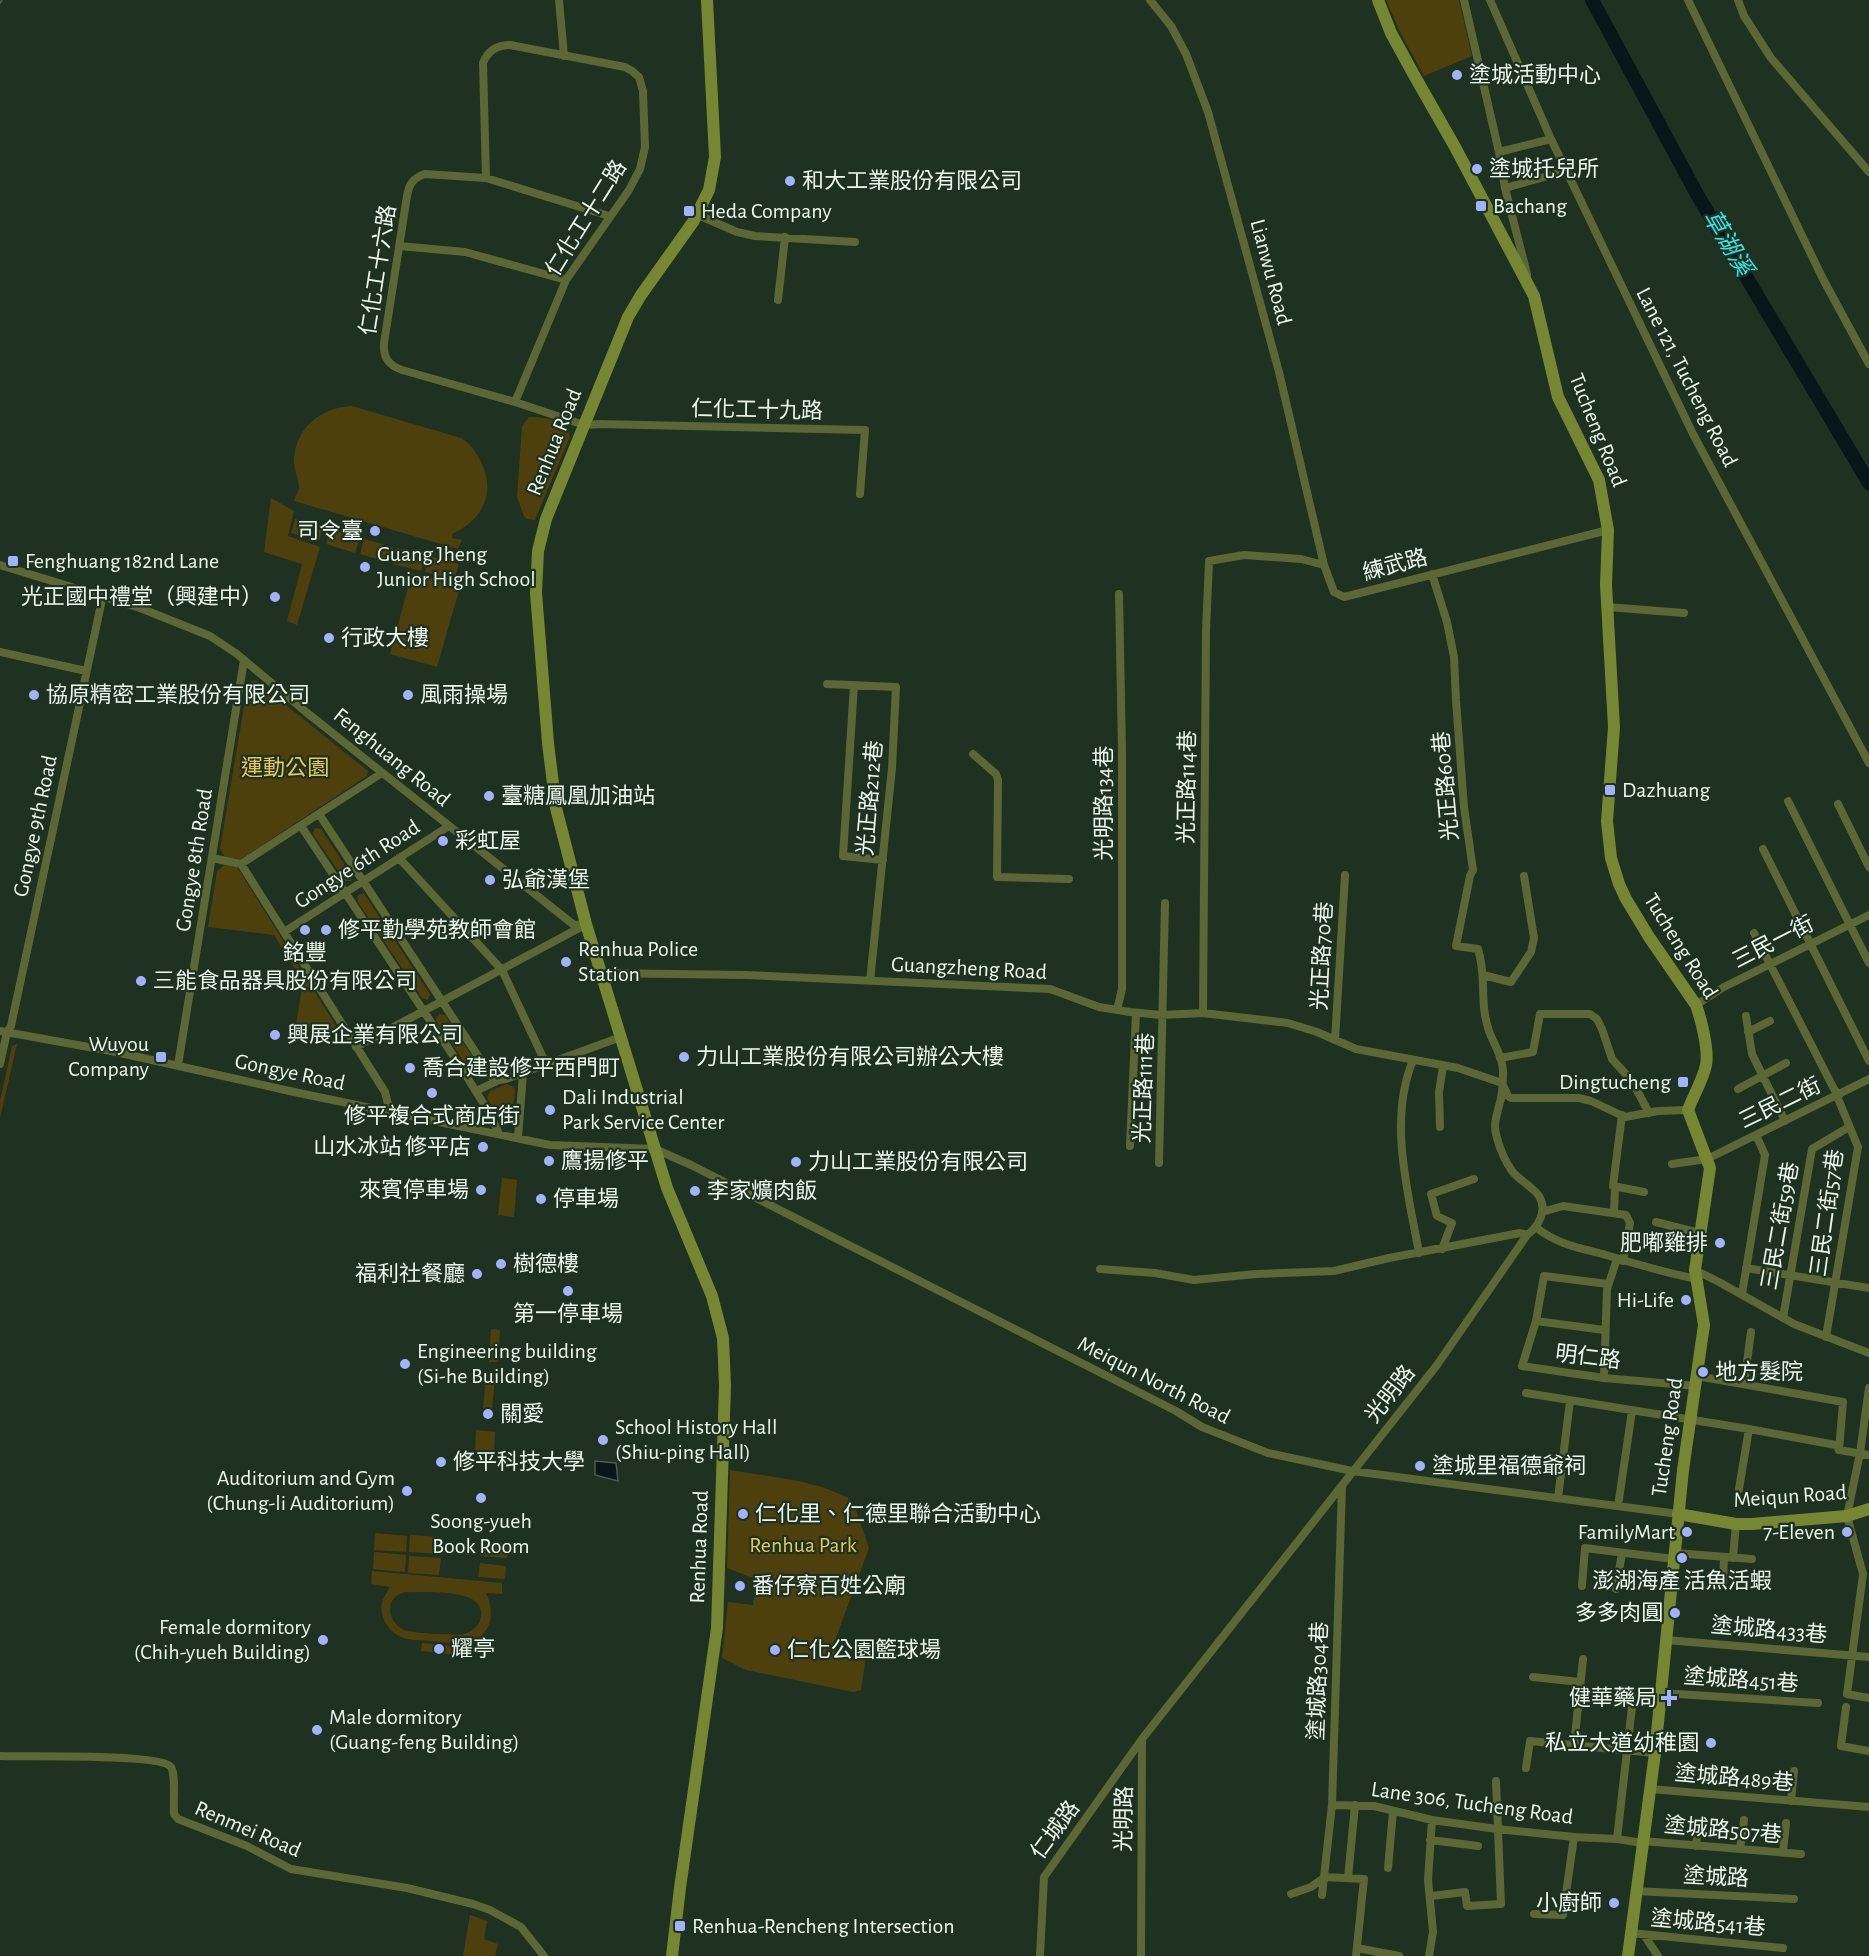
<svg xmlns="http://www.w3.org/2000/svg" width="1869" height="1956" viewBox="0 0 1869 1956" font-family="'Alegreya Sans','Noto Sans TC',sans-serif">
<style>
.green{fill:#4e400d;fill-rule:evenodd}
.water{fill:#071616;stroke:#4c5a56;stroke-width:1.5}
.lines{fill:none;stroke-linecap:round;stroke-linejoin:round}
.stream{stroke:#4c5a56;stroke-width:2}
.river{stroke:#071616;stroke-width:14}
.street{stroke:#5b6735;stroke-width:8}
.secondary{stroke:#768733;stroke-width:12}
.poi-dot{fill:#a2b2fd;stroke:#1f3120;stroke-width:2}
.labels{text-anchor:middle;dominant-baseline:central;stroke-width:4.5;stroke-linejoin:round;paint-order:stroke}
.poi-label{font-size:22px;fill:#ecf7ec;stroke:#1f3120;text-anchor:start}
.street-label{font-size:22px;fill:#ecf7ec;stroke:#1f3120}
.park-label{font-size:22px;fill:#e6c85a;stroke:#1f3120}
.water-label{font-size:24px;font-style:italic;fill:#37e5e9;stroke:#1f3120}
</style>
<rect width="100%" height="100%" fill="#1f3120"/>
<path class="green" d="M1386,0h73l13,56 -48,20 -23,-42z
M352,406l109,32c9,6 14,12 19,22 17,32 3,60 -28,74v4l10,2 -4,9 -164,-48c1,-3 4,-10 5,-12 1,-7 -5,-19 -5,-27 0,-33 27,-55 58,-56z
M529,417c15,0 38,3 41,20l-35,83 -8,-1 -3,-3 -7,-19 5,-71z
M271,498l23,13 -6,25 32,11 -23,78 -10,-4 15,-57 -38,-12z
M295,519l28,8 -4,14 -28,-8z
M330,529l30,9 -5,15 -29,-9z
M364,539l29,8 -5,15 -28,-8z
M397,548l29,8 -5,15 -28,-7z
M429,556l30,8 -5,16 -29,-8z
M412,573l48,14 -23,80 -47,-13z
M255,680l113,91 -1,5 -126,83 -16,-2 -5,-8 28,-166z
M315,828l6,1 30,46v6h-6l-32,-47z
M224,865l13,2 104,167 -45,-10 7,-42 -29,-47 -66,-8 9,-56z
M363,893l2,2 65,99 -2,6 -6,-2 -64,-96 -1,-6z
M439,1014l6,1 29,44 -8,6 -30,-45z
M17,1044l-17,74v-17l12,-55z
M507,1084l7,3 1,3 -3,28 -2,4 -12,-3 -11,-22 3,-6z
M502,1178l15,2 -3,37 -16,-2z
M491,1329l9,1 -2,32h-9z
M486,1376l9,1 -3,33 -9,-1z
M476,1430l19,2 -1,20 -19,-1z
M730,1470l69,11 26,7 22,9 8,10 14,41 -35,95 15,13h17l-5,34 -8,2 -107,-22 -24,-12 6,-56 25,3 2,-18 -2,-9 -26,-10z
M375,1533l32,3 -1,16 -32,-2z
M410,1535l32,2 -2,17 -31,-2z
M481,1544l27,2 -1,12 -27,-2z
M374,1552l32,3 -1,17 -32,-3z
M409,1556l32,2 -2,17 -31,-2z
M480,1563l26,3 -1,13 -27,-2z
M372,1571l130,12v11l-16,-1c10,20 5,46 -21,50 -10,2 -22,-1 -32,-2 -10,-1 -23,0 -32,-4 -12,-5 -22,-20 -19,-33 1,-6 5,-12 8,-17l-19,-3zM405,1592c19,1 81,-5 76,25 -2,11 -11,15 -20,18 -13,-1 -47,-1 -57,-5 -8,-3 -15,-14 -14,-22 1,-10 7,-13 15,-16z
M422,1643l34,3 -1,9 -34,-4z
M470,1915l17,6 -3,18 14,5 -3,12h-32z"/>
<path class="water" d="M595,1461l21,2 2,18 -23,-6z"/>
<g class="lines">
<path class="stream" d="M0,3l2,-3"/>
<path class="river" d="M1592,0l106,196 171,287"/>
<path class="street" d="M559,0l5,56
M1150,0l21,26 15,28 22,58 71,260 45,193
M1464,0l35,152 6,36 22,86
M1490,0l61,139 142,295 176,329
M1688,0l135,279 46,85
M1738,0l6,16 27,42 98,114
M1499,152l52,-13
M486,178l-3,-115c5,-13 14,-18 27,-18l115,22 7,4 7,6 4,14 2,56 -5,22 -11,21 -63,90 -51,122
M1505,188l61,-17
M698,215l39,17 18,4 100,6
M609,216l-123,-38 -61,-4c-12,4 -16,10 -18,22l-23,147c-1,14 4,22 18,27l113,32 69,23 16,-1 265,6 -5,64
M399,246l66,6 101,28
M778,300l7,-63
M0,565l140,43 70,28 27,18 69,58 268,213 12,-1
M1607,607l77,6
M0,652l86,19
M827,684l69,3 -4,81 -22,213
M854,685l-11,171 40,4
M973,754l23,20 2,6 -1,97 72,2
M1788,801l81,162
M1838,804l31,63
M319,814l176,268
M301,826l161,243 28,45 9,20
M1763,849l106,212
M212,858l29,6 141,-91
M399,858l103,112 44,94
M241,864l144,228 5,20
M284,932l165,-106
M1754,933l80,156 5,6
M601,973l145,2 304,14 49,18 31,5 31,3 42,-2 85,10 29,9 39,17 102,19 44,15 6,13 3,2h68l12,3 34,16 33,-6 30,-1
M1483,975l28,7 20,-30 3,-14 -10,-62
M1696,1005l28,-18 145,-72
M1117,1010l5,-21v-237l-3,-158
M1203,1013l3,-382 3,-70 35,-6 57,4 23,6 10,27 10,5 264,-67
M1746,1016l6,38 33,67
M0,1031l116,21 178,40 256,53 105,4 36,16 485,246 26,16 66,26 84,18 326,43
M1748,1032l22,-11
M1335,1040l10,-165
M356,1047l227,-121
M1500,1058l33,-6 7,-38h50l7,5 5,10 10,30 20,22 17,32
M1413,1060c-25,61 -5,131 6,193
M0,1064l7,-32 4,-6 92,-431
M178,1065l66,-405
M1738,1089l48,-26
M476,1091l23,-11 7,-1 115,-42
M1622,1115l-9,71 31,6
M1440,1127l-1,-35 4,-26
M518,1138l5,-65
M1130,1146l6,-133
M1159,1163l6,-260
M1672,1164l35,-5 162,-80
M1542,1212l21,-6 63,9 4,8 -7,38
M1614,1213l1,-27
M1656,1222l43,11
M1537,1228c21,17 44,20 69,27 30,9 60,18 91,24
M1442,1249l10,-26 -15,-7 -6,-22 43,-15
M1746,1268l123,20
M1100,1269l55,4 39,7 62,-6 78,-3 55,-13 131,-25 7,2
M1695,1270l24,12 75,42 75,29
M1608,1284l-64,-8 -8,45 -14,45 82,12 92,8
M1742,1294l23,-139 -9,-20
M1783,1318l29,-169 37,-22
M1536,1321l68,9
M1826,1337l32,-190 -21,-51
M1697,1376l146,26 -4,48
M1604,1378l3,-89 10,-30
M1744,1384l7,-52
M1869,1388l-9,65 -13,63 16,58 -16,120 22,4
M1526,1393l223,36 87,16 3,5 30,5
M1739,1489l10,-60
M1558,1498l12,-97
M1618,1506l14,-95
M1675,1553l77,6
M1733,1558l3,-34
M1723,1585l1,-28
M1582,1586l3,-38 89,11
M1616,1589l6,-36
M1666,1640l203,17
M1533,1677l47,5
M1661,1693l157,10
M1846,1707l-5,39 28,5
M1574,1745l9,-86
M0,1756c24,1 162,-3 171,11 5,8 2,36 3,47l4,5 69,27 44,23 116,19 66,16 17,6 31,17 23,29
M1526,1768l4,-27 125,12
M1650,1789l219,18
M1791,1801l3,-30
M1332,1805l42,1 58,14 65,9 77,8 43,2 25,4
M1617,1839l16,-141
M1430,1840l48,6
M1642,1841l159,13
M1696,1846l2,-22
M1740,1849l4,-29
M1783,1852l3,-29
M1388,1868l5,-57
M1325,1877l39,2 -8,77
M1348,1878l7,-73
M1635,1891l159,8
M1291,1894l20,-7 14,-10
M1322,1895l10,-90 10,-319
M1431,1896l34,-4 2,14 34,-2 -5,-123
M1534,1914l29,1 11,-78
M1631,1933l152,15
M1644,1935l14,21
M1357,1948l42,8
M1040,1956l4,-79 98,-138
M1141,1956l1,-217 295,-374 90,-130c11,-8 21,-24 12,-39 -5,-8 -20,-16 -27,-25 -7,-10 -12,-22 -15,-33 -4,-13 -1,-20 2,-32 3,-9 4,-22 4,-32 1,-15 -9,-29 -14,-43 -10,-28 -2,-55 -11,-82l-22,-3 14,-70 3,-6 -9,-63 -8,-107 -2,-43 -7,-35 -15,-48
M1429,1956l4,-24 -5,-52 4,-60"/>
<path class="secondary" d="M1378,0l13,33 23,42 41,72 79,149 24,101 41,83 9,50 -2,55 8,142 -7,94 4,37 8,26 7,15 23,38 47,68c5,14 13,45 10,60 -3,15 -13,31 -18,45l22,58 -15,102 9,55 -21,145 -28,283 -27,203
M1678,1514l58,10h16l95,-8 22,-7
M672,1956l8,-68 37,-260 8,-242 -2,-48 -11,-42 -45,-108 -12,-39 -69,-225 -30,-116 -8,-65 -12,-150 2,-42 8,-32 82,-202 13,-22 52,-73 16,-32 6,-33 -8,-157"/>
</g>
<g class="poi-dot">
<circle cx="1457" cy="75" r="6"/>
<circle cx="1477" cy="169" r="6"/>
<circle cx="790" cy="181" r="6"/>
<rect x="1475" y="200" width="12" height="12" rx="3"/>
<rect x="683" y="205" width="12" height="12" rx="3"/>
<circle cx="375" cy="531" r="6"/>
<rect x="7" y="555" width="12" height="12" rx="3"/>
<circle cx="365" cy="567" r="6"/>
<circle cx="275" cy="597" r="6"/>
<circle cx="329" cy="638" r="6"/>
<circle cx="34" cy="695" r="6"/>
<circle cx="408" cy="695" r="6"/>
<rect x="1604" y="784" width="12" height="12" rx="3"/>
<circle cx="489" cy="796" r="6"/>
<circle cx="443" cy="841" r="6"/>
<circle cx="490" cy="880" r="6"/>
<circle cx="305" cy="930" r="6"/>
<circle cx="326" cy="930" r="6"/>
<circle cx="566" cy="962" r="6"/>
<circle cx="141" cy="981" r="6"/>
<circle cx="275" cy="1035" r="6"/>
<rect x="155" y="1051" width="12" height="12" rx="3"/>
<circle cx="684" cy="1057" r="6"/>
<circle cx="410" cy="1068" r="6"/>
<rect x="1677" y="1076" width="12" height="12" rx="3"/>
<circle cx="432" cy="1093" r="6"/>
<circle cx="550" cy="1110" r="6"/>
<circle cx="483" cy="1147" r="6"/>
<circle cx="549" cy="1161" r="6"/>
<circle cx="796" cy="1162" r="6"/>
<circle cx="481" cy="1190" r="6"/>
<circle cx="695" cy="1191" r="6"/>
<circle cx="541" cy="1199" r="6"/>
<circle cx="1720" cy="1243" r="6"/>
<circle cx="501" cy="1264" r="6"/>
<circle cx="477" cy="1274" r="6"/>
<circle cx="568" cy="1291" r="6"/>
<circle cx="1686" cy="1300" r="6"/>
<circle cx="405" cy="1364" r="6"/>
<circle cx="1703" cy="1372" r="6"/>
<circle cx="488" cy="1414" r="6"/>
<circle cx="603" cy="1440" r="6"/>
<circle cx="441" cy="1462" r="6"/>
<circle cx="1420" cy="1466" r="6"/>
<circle cx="407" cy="1491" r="6"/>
<circle cx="481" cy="1498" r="6"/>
<circle cx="743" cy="1514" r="6"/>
<circle cx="1687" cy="1532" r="6"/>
<circle cx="1847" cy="1532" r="6"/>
<circle cx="1682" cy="1558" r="6"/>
<circle cx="740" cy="1586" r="6"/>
<circle cx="1675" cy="1613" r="6"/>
<circle cx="323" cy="1640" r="6"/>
<circle cx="439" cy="1649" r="6"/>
<circle cx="775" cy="1650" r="6"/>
<path d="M1666 1689h6v6h6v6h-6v6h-6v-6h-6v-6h6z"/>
<circle cx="317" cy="1730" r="6"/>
<circle cx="1711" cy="1743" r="6"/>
<circle cx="1614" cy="1903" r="6"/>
<rect x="674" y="1920" width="12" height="12" rx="3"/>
</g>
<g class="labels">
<g class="poi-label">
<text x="1469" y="75">塗城活動中心</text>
<text x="1489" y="169">塗城托兒所</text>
<text x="802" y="181">和大工業股份有限公司</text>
<text x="1493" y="206">Bachang</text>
<text x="701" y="211">Heda Company</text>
<text x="363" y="531" text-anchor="end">司令臺</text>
<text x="377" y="554">Guang Jheng<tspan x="377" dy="25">Junior High School</tspan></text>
<text x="25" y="561">Fenghuang 182nd Lane</text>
<text x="263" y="597" text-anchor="end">光正國中禮堂（興建中）</text>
<text x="341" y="638">行政大樓</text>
<text x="46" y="695">協原精密工業股份有限公司</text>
<text x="420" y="695">風雨操場</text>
<text x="1622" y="790">Dazhuang</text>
<text x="501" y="796">臺糖鳳凰加油站</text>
<text x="455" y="841">彩虹屋</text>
<text x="502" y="880">弘爺漢堡</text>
<text x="338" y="930">修平勤學苑教師會館</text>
<text x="578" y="949">Renhua Police<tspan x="578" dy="25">Station</tspan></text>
<text x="305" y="953" text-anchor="middle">銘豐</text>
<text x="153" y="981">三能食品器具股份有限公司</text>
<text x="287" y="1035">興展企業有限公司</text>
<text x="149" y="1044" text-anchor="end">Wuyou<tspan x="149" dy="25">Company</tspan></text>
<text x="696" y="1057">力山工業股份有限公司辦公大樓</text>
<text x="422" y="1068">喬合建設修平西門町</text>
<text x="1671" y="1082" text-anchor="end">Dingtucheng</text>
<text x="562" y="1097">Dali Industrial<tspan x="562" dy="25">Park Service Center</tspan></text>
<text x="432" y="1116" text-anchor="middle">修平複合式商店街</text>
<text x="471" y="1147" text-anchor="end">山水冰站 修平店</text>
<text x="561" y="1161">鷹揚修平</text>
<text x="808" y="1162">力山工業股份有限公司</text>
<text x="469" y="1190" text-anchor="end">來賓停車場</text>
<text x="707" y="1191">李家爌肉飯</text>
<text x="553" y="1199">停車場</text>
<text x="1708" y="1243" text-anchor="end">肥嘟雞排</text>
<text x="513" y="1264">樹德樓</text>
<text x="465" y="1274" text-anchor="end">福利社餐廳</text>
<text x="1674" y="1300" text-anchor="end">Hi-Life</text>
<text x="568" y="1314" text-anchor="middle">第一停車場</text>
<text x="417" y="1351">Engineering building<tspan x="417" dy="25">(Si-he Building)</tspan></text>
<text x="1715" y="1372">地方髮院</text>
<text x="500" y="1414">關愛</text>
<text x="615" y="1427">School History Hall<tspan x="615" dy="25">(Shiu-ping Hall)</tspan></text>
<text x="453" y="1462">修平科技大學</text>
<text x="1432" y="1466">塗城里福德爺祠</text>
<text x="395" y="1478" text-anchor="end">Auditorium and Gym<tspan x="395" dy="25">(Chung-li Auditorium)</tspan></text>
<text x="755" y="1514">仁化里、仁德里聯合活動中心</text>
<text x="481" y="1521" text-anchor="middle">Soong-yueh<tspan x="481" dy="25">Book Room</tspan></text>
<text x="1675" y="1532" text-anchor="end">FamilyMart</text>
<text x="1835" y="1532" text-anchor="end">7-Eleven</text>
<text x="1682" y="1581" text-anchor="middle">澎湖海產 活魚活蝦</text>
<text x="752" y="1586">番仔寮百姓公廟</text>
<text x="1663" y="1613" text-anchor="end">多多肉圓</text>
<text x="311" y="1627" text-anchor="end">Female dormitory<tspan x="311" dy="25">(Chih-yueh Building)</tspan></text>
<text x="451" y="1649">耀亭</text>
<text x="787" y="1650">仁化公園籃球場</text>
<text x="1657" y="1698" text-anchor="end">健華藥局</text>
<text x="329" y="1717">Male dormitory<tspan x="329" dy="25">(Guang-feng Building)</tspan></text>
<text x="1699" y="1743" text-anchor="end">私立大道幼稚園</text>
<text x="1602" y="1903" text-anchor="end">小廚師</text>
<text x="692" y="1926">Renhua-Rencheng Intersection</text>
</g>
<g class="street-label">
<text transform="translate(586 218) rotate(-58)">仁化工十二路</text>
<text transform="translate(378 270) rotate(-81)">仁化工十六路</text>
<text transform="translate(1271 272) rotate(75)">Lianwu Road</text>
<text transform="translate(1687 377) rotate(63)">Lane 121, Tucheng Road</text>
<text transform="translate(757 410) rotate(1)">仁化工十九路</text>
<text transform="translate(1598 430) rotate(68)">Tucheng Road</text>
<text transform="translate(554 442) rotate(-68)">Renhua Road</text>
<text transform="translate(1395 565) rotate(-15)">練武路</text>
<text transform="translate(392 757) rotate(39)">Fenghuang Road</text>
<text transform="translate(1446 786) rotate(-95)">光正路60巷</text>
<text transform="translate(1187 787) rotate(-89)">光正路114巷</text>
<text transform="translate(870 798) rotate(-85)">光正路212巷</text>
<text transform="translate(1104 803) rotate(-90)">光明路134巷</text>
<text transform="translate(35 826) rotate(-78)">Gongye 9th Road</text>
<text transform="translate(194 860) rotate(-81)">Gongye 8th Road</text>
<text transform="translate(357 864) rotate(-33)">Gongye 6th Road</text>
<text transform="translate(1773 942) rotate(-27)">三民一街</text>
<text transform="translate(1681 946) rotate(58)">Tucheng Road</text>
<text transform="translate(1322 956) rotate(-87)">光正路70巷</text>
<text transform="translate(969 968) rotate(3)">Guangzheng Road</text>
<text transform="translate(290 1072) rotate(12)">Gongye Road</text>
<text transform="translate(1144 1088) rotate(-88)">光正路111巷</text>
<text transform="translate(1780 1103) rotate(-26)">三民二街</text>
<text transform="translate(1827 1213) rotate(-82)">三民二街57巷</text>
<text transform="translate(1780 1226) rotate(-80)">三民二街59巷</text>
<text transform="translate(1588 1357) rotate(7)">明仁路</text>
<text transform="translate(1154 1380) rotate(27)">Meiqun North Road</text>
<text transform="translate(1390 1394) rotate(-52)">光明路</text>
<text transform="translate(1667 1437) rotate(-82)">Tucheng Road</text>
<text transform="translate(1790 1496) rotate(-4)">Meiqun Road</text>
<text transform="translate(699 1547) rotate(-88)">Renhua Road</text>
<text transform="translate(1769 1630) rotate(5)">塗城路433巷</text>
<text transform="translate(1741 1680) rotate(4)">塗城路451巷</text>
<text transform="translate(1318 1681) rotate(-88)">塗城路304巷</text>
<text transform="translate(1734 1778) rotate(5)">塗城路489巷</text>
<text transform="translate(1472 1803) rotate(8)">Lane 306, Tucheng Road</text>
<text transform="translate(1124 1819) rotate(-89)">光明路</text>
<text transform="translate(248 1829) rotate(23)">Renmei Road</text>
<text transform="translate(1055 1830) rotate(-54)">仁城路</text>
<text transform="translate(1723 1830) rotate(5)">塗城路507巷</text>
<text transform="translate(1716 1877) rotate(3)">塗城路</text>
<text transform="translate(1708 1923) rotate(5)">塗城路541巷</text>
</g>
<g class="park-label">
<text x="285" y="768">運動公園</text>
<text x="803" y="1545">Renhua Park</text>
</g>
<g class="water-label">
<text transform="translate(1727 243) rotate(59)">草湖溪</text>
</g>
</g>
</svg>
